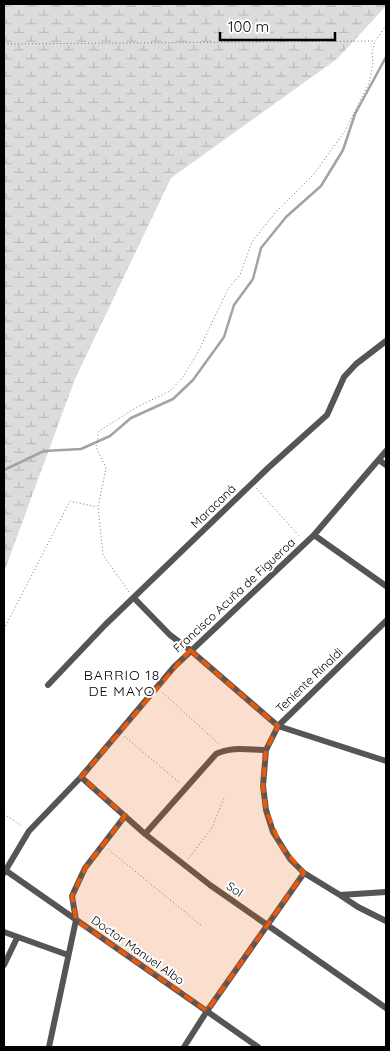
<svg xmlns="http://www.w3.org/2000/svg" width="390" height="1051" viewBox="0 0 390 1051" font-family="Quicksand,sans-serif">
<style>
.wetland{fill:url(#wetland-marsh)}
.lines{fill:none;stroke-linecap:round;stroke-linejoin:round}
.stream{stroke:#a3a3a3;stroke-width:2.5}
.path{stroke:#777;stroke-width:1;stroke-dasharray:1 2.5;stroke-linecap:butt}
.minor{stroke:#555;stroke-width:6}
.marked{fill:#e8590c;fill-opacity:0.2;stroke:#e8590c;stroke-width:4;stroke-dasharray:10 6;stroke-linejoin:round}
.labels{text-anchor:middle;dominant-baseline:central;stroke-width:4;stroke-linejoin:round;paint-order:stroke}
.street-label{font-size:12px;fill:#000;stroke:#fff}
.neighbourhood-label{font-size:14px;letter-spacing:1px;fill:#000;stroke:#fff}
</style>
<defs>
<pattern id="wetland-marsh" width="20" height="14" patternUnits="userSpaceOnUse" patternTransform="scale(1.25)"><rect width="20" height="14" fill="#dcdcdc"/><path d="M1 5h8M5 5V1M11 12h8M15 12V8" fill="none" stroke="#bbb"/></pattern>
</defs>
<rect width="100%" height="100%" fill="#fff"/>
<path class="wetland" d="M4,4h382v2l-49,53 -166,119 -96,201 -71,193z"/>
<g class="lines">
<path class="stream" d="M4,470l40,-19 37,-2 29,-13 21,-18 42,-19 20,-19 31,-43 10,-32 19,-26 8,-31 25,-31 35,-31 22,-36 12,-36 31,-57"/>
<path class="path" d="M4,44l371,-3
M256,488l44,49
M129,592l-26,-37 -5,-48 8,-39 -10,-21 3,-16 38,-24 33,-16 13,-14 15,-25 30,-63 12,-14 12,-33 23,-29 39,-39 31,-43 24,-48 4,-19 -1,-12 3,-11 11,-15
M4,629l66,-128 27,6
M163,693l56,51
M124,736l56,47
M4,814l18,12
M108,849l94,77
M188,859l24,-31 12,-30"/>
<path class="minor" d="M379,460l7,5
M314,535l72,51
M134,598l36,37 20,15 88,76 108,35
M386,621l-108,105 -12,24 -3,36 3,24 7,22 17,27 14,14 36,22 46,-3
M48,685l57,-60 163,-157 59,-53 17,-38 12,-13 30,-23
M81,777l64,57 65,51 176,123
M145,834l71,-80c16,-8 33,-4 50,-4
M5,870l253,177
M4,873l25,-42 52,-54 93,-110 140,-132 72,-84
M340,895l18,12 28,14
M4,932l64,23
M4,965l13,-27
M49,1047l27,-127 -4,-24 13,-28 40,-52
M184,1047l23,-36 97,-138"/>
</g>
<path class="marked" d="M190,650l88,76 -12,24 -3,36 3,24 15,36 23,27 -97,138 -131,-91 -4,-24 13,-28 40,-52 -44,-39z"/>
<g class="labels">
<g class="street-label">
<text transform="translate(213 506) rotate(-44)">Maracaná</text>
<text transform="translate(234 595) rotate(-43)">Francisco Acuña de Figueroa</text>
<text transform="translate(309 680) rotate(-44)">Teniente Rinaldi</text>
<text transform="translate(235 889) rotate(35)">Sol</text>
<text transform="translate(138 950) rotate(35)">Doctor Manuel Albo</text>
</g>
<g class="neighbourhood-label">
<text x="122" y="675">BARRIO 18<tspan x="122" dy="16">DE MAYO</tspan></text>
</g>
</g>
<rect width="390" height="1051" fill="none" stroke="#000000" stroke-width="10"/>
<path d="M220 32v8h115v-8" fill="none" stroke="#000000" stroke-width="2.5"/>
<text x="228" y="32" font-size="15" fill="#000000" stroke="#ffffff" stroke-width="4" paint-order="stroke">100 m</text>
</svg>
